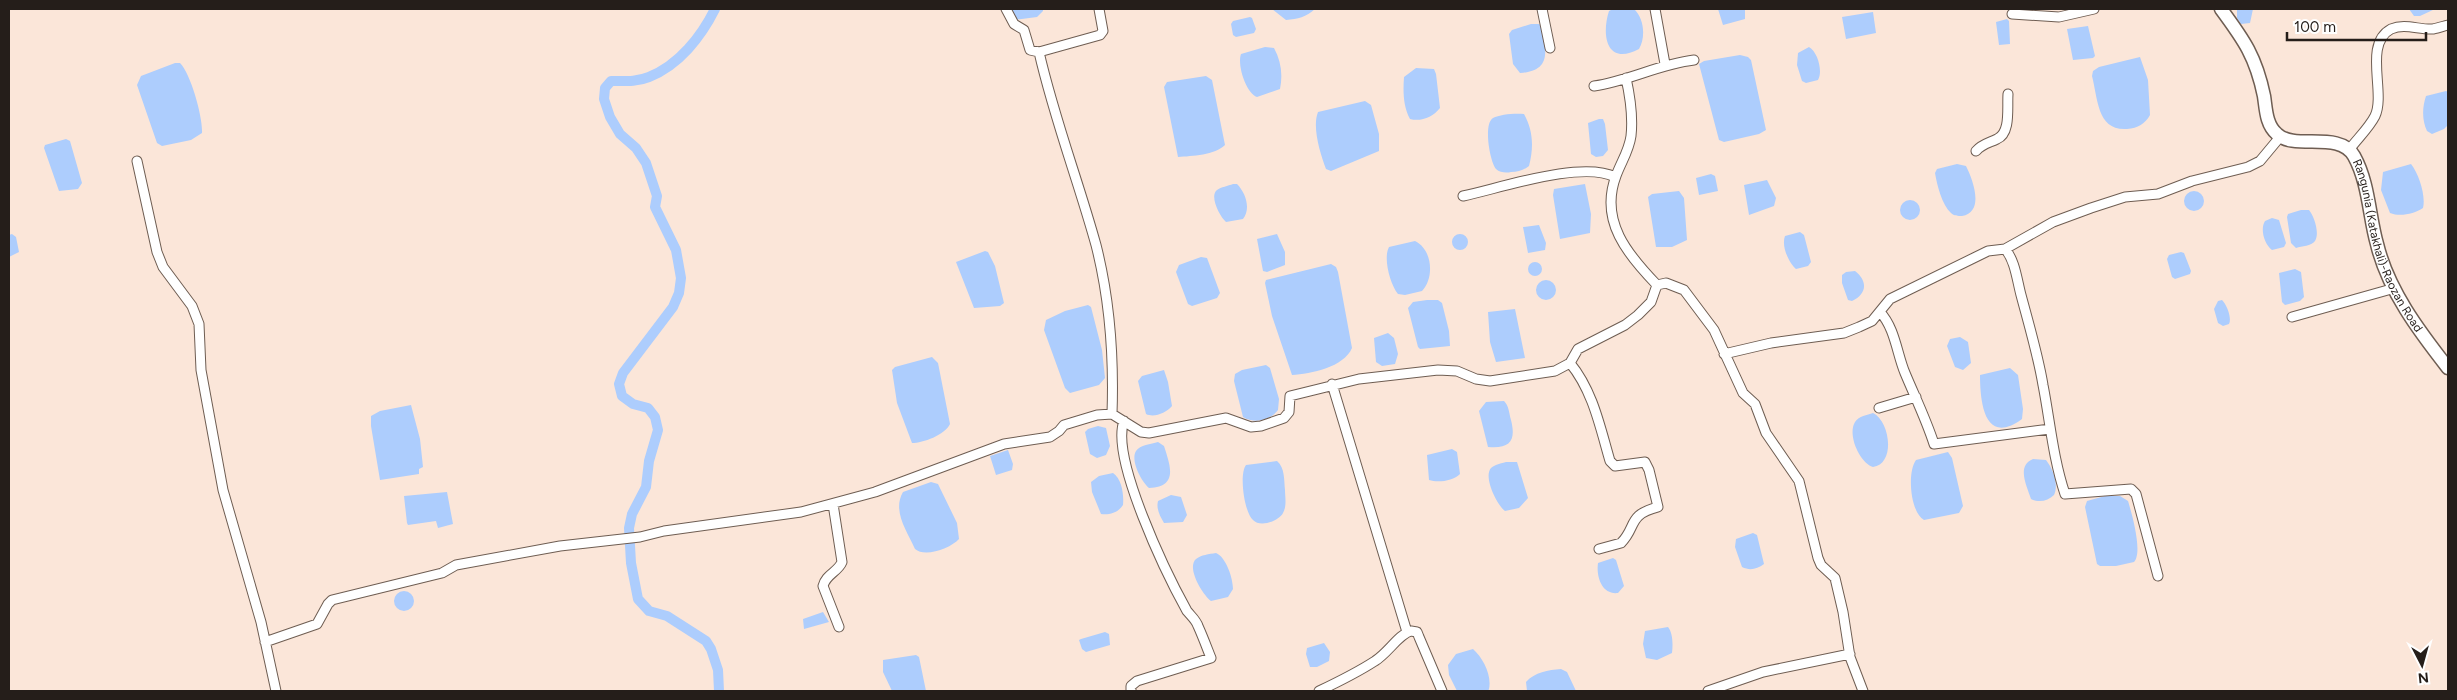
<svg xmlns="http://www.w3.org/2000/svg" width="2457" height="700" viewBox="0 0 2457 700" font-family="Figtree,sans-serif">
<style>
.water{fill:#adcdfd}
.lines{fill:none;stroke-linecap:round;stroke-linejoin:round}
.canal{stroke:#adcdfd;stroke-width:10}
.minor-casing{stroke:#6e5d52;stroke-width:11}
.secondary-casing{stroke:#6e5d52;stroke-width:15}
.minor{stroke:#fff;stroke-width:9}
.secondary{stroke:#fff;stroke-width:12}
.labels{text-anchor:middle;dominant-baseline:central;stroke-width:4;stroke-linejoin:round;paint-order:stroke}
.street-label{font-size:12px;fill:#251e1a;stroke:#fff}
</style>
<rect width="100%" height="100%" fill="#fbe6d9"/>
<path class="water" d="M1012,9h31v2l-6,6 -22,3z
M1272,9h43c-9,8 -17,10 -29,11z
M1613,9h21c10,9 12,28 5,40 -32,17 -38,-13 -30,-38z
M1718,9h27v10l-22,6z
M2237,9h16l-3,14 -9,1 -4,-6z
M2409,9h26l-15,7h-6z
M1873,12l3,21 -30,6 -4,-22z
M1250,17l2,1 4,11 -2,4 -18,4 -3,-2 -2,-11 2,-3z
M2007,19l2,2 1,23 -11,1 -3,-23z
M1531,24h8l3,3c4,24 10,44 -22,46l-7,-9 -4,-30 3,-4z
M2088,26l7,30 -2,2 -20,2 -6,-31z
M1265,47l9,1c7,13 9,26 6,41l-23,8c-11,-4 -20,-32 -16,-43z
M1809,47c9,5 14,25 9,33l-12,3 -4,-2 -5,-16 1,-12z
M1740,55l8,2 3,3 15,70 -7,4 -35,8 -5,-2 -20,-76 5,-3z
M2140,57l8,23 2,35c-5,9 -12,13 -23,14 -30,2 -29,-30 -35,-53l1,-5 6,-4z
M175,63h5c11,11 23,55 22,70l-11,7 -29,6 -5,-3 -20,-58 4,-9z
M1416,68l18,1 2,5 4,34c-7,9 -19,14 -30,11 -7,-13 -7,-28 -6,-42z
M1206,76l6,4 13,65c-10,10 -33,11 -47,12l-14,-70 3,-5z
M2446,91l2,1v33l-4,4 -12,5 -5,-3c-5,-11 -5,-23 -1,-35z
M1365,101l6,4 8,29v17l-48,20 -5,-2c-6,-16 -14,-42 -8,-57z
M1524,114c9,16 10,33 5,52 -5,4 -11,6 -18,6 -4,1 -11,1 -15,-3 -6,-7 -13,-45 -3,-51 7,-4 23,-5 31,-4z
M1599,119h4l2,5 3,26 -5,6 -7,1 -5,-3 -3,-31z
M66,139l4,2 12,42 -4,6 -19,2 -15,-43 1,-3z
M1957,164l9,2c7,14 19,46 -4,50 -4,0 -8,0 -11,-3 -9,-8 -14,-28 -16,-40l2,-4z
M2411,164c8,10 15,32 12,44 -9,6 -23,9 -33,5l-9,-23 2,-18z
M1711,174l4,2 3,15 -19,4 -3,-17z
M1767,180l9,18 -2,8 -25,9 -5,-30z
M1233,184h4c9,9 14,25 6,35l-17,3c-6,-5 -17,-26 -9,-32 4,-3 11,-4 16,-6z
M1585,184l6,30 -1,19 -30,6 -7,-44 1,-6z
M1679,191l5,7 3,42 -15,7h-16l-8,-50 4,-3z
M2184 201a10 10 0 1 1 20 0a10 10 0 1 1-20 0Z
M1900 210a10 10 0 1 1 20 0a10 10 0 1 1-20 0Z
M2301,210h8c5,6 11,23 6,31 -4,5 -13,5 -19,7l-5,-5 -4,-26 1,-3z
M2272,218l7,2 7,23 -2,4 -12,3c-8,-6 -12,-21 -7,-29z
M1539,225l7,18 -1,7 -17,3 -5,-26z
M1800,232l4,3 7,27 -3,4 -12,3c-7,-6 -15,-23 -11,-33z
M1452 242a8 8 0 1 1 16 0a8 8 0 1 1-16 0Z
M12,234l4,3 3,15 -10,5v-22z
M1277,234l8,18v13l-18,7 -4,-1 -6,-32z
M1415,241c17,8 20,36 7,50l-17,4 -7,-1c-8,-10 -15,-36 -9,-47z
M985,251l3,1 7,14 9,37 -4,3 -26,2 -18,-46z
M2181,252l3,1 7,18 -1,3 -15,5 -3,-2 -5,-18 2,-4z
M1201,257l6,1 13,35 -3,5 -25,8 -4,-2 -12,-32 3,-7z
M1528 269a7 7 0 1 1 14 0a7 7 0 1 1-14 0Z
M1331,264l5,3 2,5 14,76c-8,19 -41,26 -60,27l-20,-59 -7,-33 1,-3z
M2295,269l6,3 3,25 -4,4 -15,4 -3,-3 -3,-29z
M1855,271c13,10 12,23 -3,30l-4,-1 -6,-17v-8l4,-3z
M1536 290a10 10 0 1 1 20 0a10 10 0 1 1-20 0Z
M1427,300h11l4,3 7,28 1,15 -30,3 -2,-2 -10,-39 5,-6z
M2222,300c5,5 10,18 7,24l-6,2 -5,-3 -4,-14 4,-8z
M1088,305l3,2 11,43 3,28 -6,7 -29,8 -5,-5 -21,-58 2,-10 19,-9z
M1515,309l10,49 -29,4 -6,-20 -2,-30z
M1388,333l6,5 4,16 -3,10 -13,2 -6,-4 -2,-24z
M1960,337l8,5 3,21 -8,7 -8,-3 -8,-21 3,-7z
M932,357l6,6 12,61c-5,11 -27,19 -38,19l-15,-40 -5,-33 3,-3z
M1266,365l4,3 9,31 -1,11c-8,11 -24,14 -35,7l-9,-36 1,-7 7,-4z
M2010,368l8,7 5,34 -1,10c-38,28 -42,-18 -42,-44z
M1164,370l4,12 4,24c-6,7 -18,12 -26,8l-8,-33 4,-5z
M1504,401c5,5 5,12 7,19 5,20 0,29 -23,27l-9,-36 7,-9z
M411,405l9,34 3,28 -4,2v5l-39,6 -9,-54v-10l9,-5z
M1873,413c17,8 23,51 0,54 -13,-4 -26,-32 -18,-45 4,-6 12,-7 18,-9z
M1098,426l8,2 4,18 -4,9 -9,3 -7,-4 -5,-22 3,-3z
M1158,442l6,4c6,19 15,41 -15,42 -7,-6 -19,-27 -13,-37 4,-6 15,-7 22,-9z
M1452,449l5,3 3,22c-7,7 -22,9 -31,6l-2,-25z
M1008,450l5,14 -1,6 -16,5 -6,-19z
M1948,452l4,6 11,48 -4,7 -35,7c-14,-8 -17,-48 -8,-60z
M2033,459l13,1c7,9 13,24 8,35 -6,6 -15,8 -23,4 -4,-13 -15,-33 2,-40z
M1277,461c8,7 7,19 8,29 0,7 2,16 -2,23 -4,8 -23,15 -30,7 -9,-8 -14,-46 -7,-55z
M1506,462h11l11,36 -9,10 -14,3c-8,-6 -22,-34 -14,-43 3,-3 11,-5 15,-6z
M1113,473c9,6 11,22 10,32 -5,8 -14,10 -22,9l-9,-22 -1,-10 8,-6z
M931,482l7,2 19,39 2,16c-8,9 -34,19 -44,10 -8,-18 -23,-38 -12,-57z
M447,492l6,32 -15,4 -2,-7 -28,4 -1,-2 -3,-27z
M1171,495l10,2 6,18 -4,7 -19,1c-4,-7 -8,-14 -6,-22z
M2105,496h15l8,5c4,13 15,52 6,61l-18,4h-16l-3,-2 -12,-57 2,-6z
M1753,533l4,2 7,29c-7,5 -14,7 -22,3l-7,-20 1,-8z
M1216,553c10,4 17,25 17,36l-5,8 -17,4c-8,-6 -25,-33 -15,-42 5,-4 13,-5 20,-6z
M1613,558l3,2 8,26 -6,7c-16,2 -22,-16 -20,-30z
M394 601a10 10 0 1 1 20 0a10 10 0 1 1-20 0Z
M823,612l6,10 -25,7 -1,-10z
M1668,627c5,6 5,18 4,26l-15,7 -11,-2 -3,-14 2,-13z
M1105,632l4,2 1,11 -24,7 -4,-3 -3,-9 2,-1z
M1324,643l6,9 -1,9 -12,6h-7l-4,-13 1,-6z
M1473,649c10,9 19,26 16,40l-1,2h-31l-8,-16 -1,-10 8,-11z
M916,655l3,2 7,34h-34l-9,-19v-12z
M1561,669l6,3 9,19h-49l-1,-9c9,-10 22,-12 35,-13z"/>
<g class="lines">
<path class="canal" d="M715,9c-14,28 -36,56 -66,68 -12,5 -25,4 -38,4l-6,7 -1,11 6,18 10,17 16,14 10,15 11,33 -2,11 21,43 5,28 -2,15 -6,14 -50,66 -4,11 3,12 11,8 15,4 7,9 3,13 -9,31 -3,26 -14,27 -3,14 2,35 7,36 11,12 18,5 39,25 5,8 7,21 1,21"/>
<g class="minor-casing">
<path id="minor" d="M1006,9l8,15 10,6 6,20 9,2
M1099,9l4,22 -3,4 -61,17c15,66 39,128 57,193 14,55 18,112 16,169
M1542,9l8,39
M1655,9l10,55
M2012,14l47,3 35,-8
M1626,78c4,18 7,40 5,58 -2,15 -10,26 -15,40 -17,45 12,79 41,109
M1594,86c35,-5 65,-22 100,-26
M2349,150c8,-11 20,-22 26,-34 11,-23 -12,-72 16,-87 14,-6 28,1 42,0 5,-1 11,-3 15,-4
M1976,151c6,-7 13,-8 21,-12 14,-6 10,-31 11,-45
M137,161l20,91 6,15 29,39 7,18 2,46 22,120 38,132 15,69
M1463,196c38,-8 119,-36 152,-19
M2005,249l48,-27 38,-14 34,-11 33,-3 34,-13 56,-14 12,-6 20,-24
M1880,312c15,16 17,42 25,61 10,24 21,46 29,71l116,-15
M2292,317l103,-29
M1724,354l47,-11 73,-10 15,-6 13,-6 18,-22 98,-48 17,-2c10,11 12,31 16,46 8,30 17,60 22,90 7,36 10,73 22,109l66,-5 5,5 22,82
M1570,363c23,28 30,64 40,98l5,5 30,-4 4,8 9,37c-31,8 -21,20 -37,36l-22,6
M1332,384l75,248
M1879,408l37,-11
M1124,421c-14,37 43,154 63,190 4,5 9,9 11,15 5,11 9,22 13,32l-74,23 -6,5v5
M833,504l9,58c-4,10 -16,12 -19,24l16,41
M265,642l52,-18 11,-20 4,-4 110,-27 14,-8 104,-19 80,-9 24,-6 137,-19 74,-20 129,-48 46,-7 9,-6 5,-6 33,-10 15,-1 29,18 8,1 77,-15 25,9 10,-1 23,-8 5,-6 1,-16 69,-17 79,-9 19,1 19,8 14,2 65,-10 15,-8 8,-14 47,-24 13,-10 13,-13 6,-17 9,-2 18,7 30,40 29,63 12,11 11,29 33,48 19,77 3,7 14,13 8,34 7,45 13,34
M1319,691c19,-9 39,-19 56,-30 13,-8 24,-27 36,-30l6,1 2,5 23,54
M1708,691l55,-19 87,-18"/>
</g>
<g class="secondary-casing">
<g id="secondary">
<path id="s1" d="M2221,9c23,31 35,48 43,87 2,13 2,29 13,38 18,17 62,-4 77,22 15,27 15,60 23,88 11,46 42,87 71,124"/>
</g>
</g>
<use href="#minor" class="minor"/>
<use href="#secondary" class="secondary"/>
</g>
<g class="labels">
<g class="street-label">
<text stroke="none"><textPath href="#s1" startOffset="319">Rangunia (Katakhali)-Raozan Road</textPath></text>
</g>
</g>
<rect width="2457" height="700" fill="none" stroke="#251e1a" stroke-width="20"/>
<g transform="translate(2422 665) rotate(174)" stroke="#ffffff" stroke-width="4" paint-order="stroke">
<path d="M0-4L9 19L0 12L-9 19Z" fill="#251e1a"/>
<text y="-8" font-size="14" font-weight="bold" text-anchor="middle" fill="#251e1a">N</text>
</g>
<path d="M2287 32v8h139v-8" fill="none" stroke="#251e1a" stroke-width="2.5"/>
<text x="2294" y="32" font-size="15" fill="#251e1a" stroke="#ffffff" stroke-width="4" paint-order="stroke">100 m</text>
</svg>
